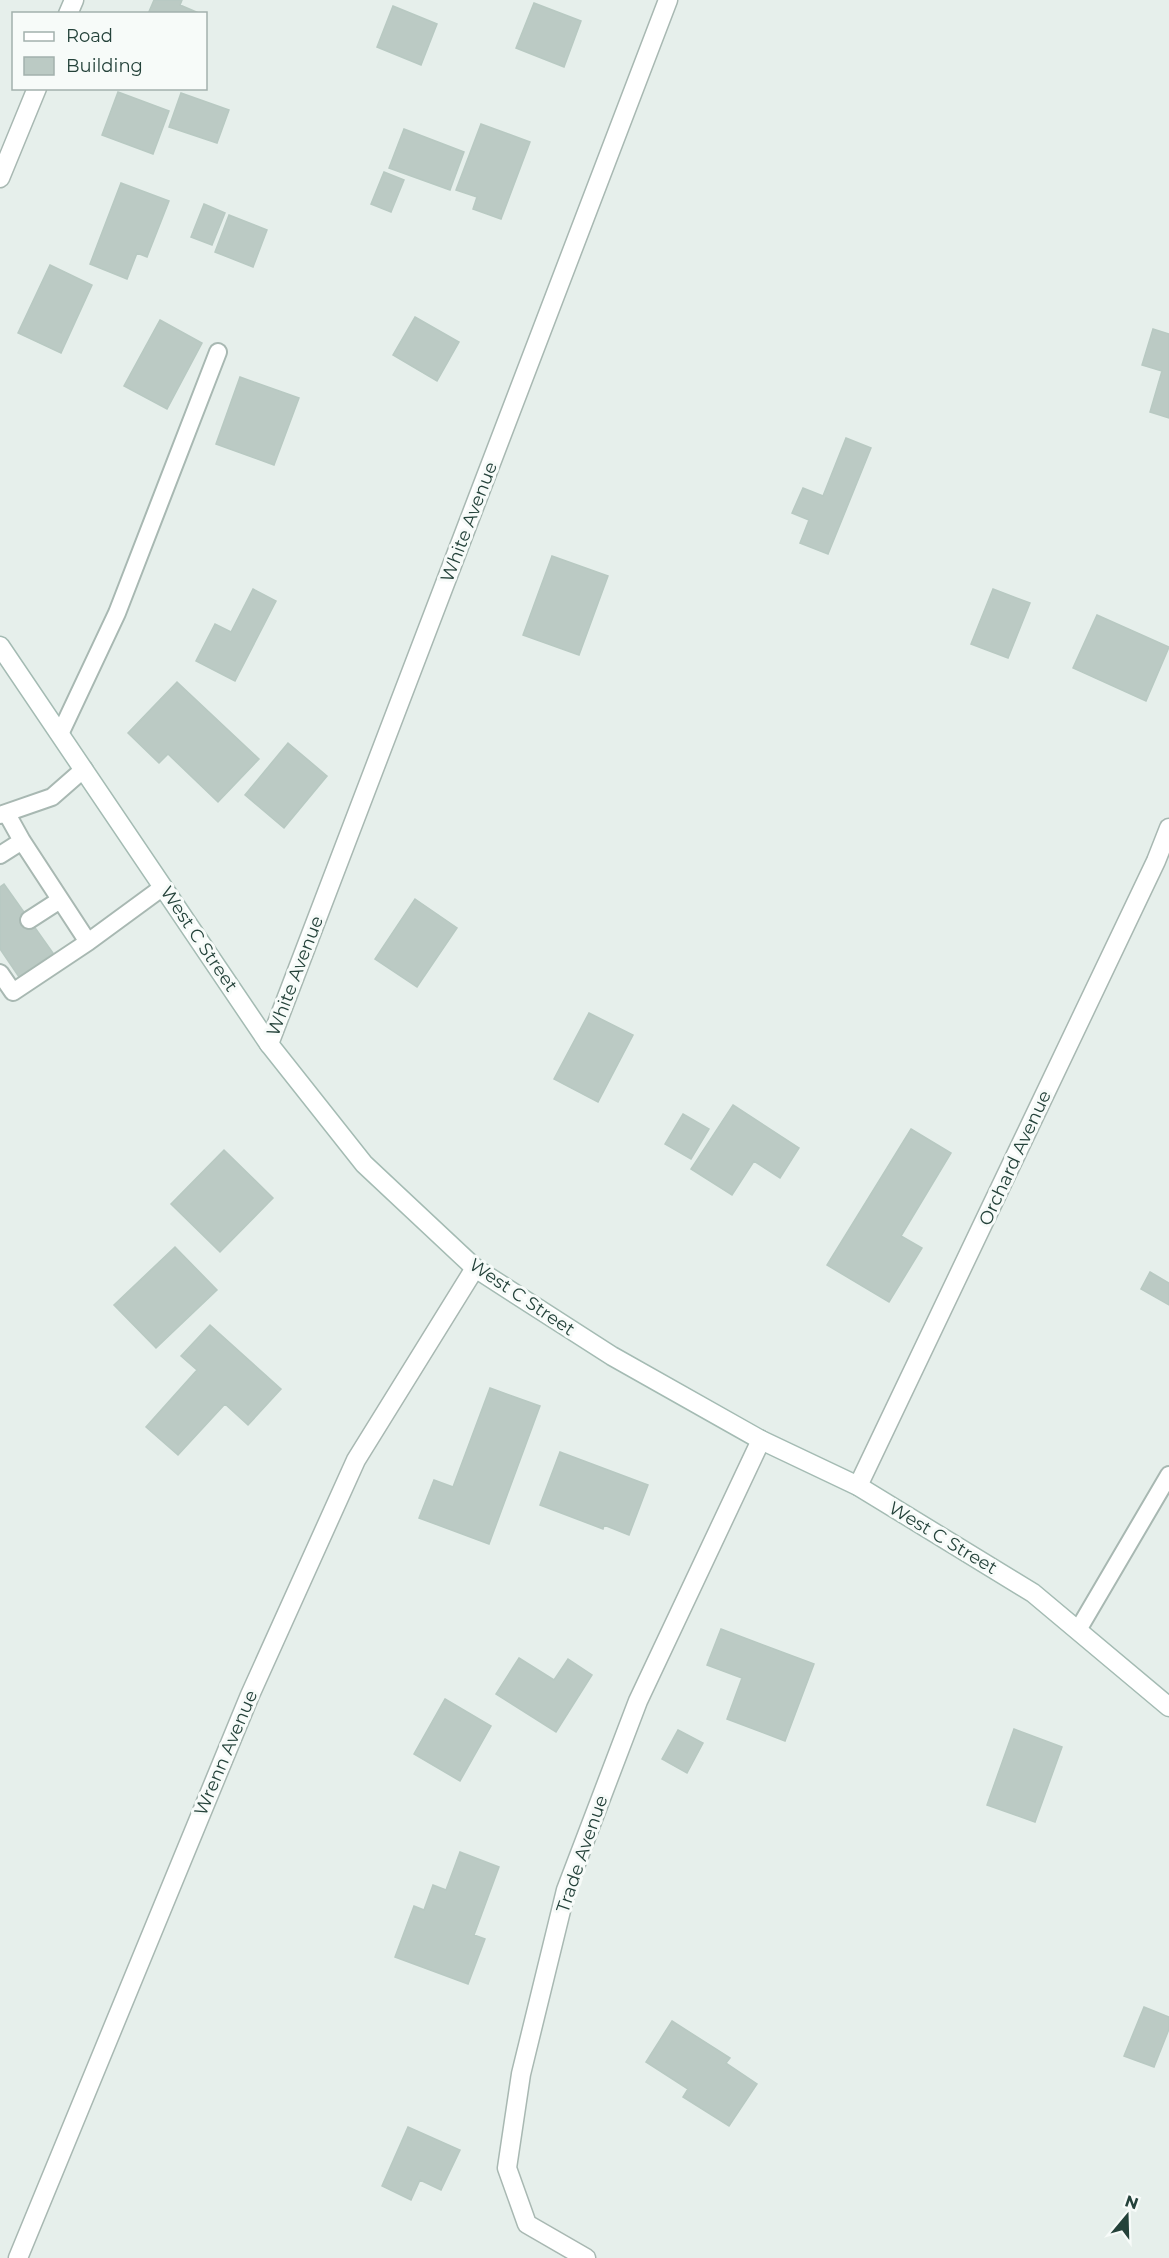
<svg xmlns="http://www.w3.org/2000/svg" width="1169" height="2258" viewBox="0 0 1169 2258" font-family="Montserrat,sans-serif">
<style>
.building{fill:#bbcac4;stroke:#b8c9c2;stroke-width:1.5}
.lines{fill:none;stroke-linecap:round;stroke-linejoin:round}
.lane-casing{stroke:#a8b8b2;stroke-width:20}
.street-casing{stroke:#a8b8b2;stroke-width:21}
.secondary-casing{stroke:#a4bbb3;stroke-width:21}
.lane{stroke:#fff;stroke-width:16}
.street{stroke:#fff;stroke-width:18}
.secondary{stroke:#fff;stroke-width:18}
.labels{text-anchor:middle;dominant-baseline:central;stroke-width:6;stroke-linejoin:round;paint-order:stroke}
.street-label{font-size:18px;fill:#24423a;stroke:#f7fbf9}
</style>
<rect width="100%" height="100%" fill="#e6efeb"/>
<path class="building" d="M154,0h28l-2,5 21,9h-53z
M534,3l47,18 -17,46 -48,-19z
M393,6l44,18 -16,41 -44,-18z
M118,92l51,19 -16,43 -51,-19z
M181,93l48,17 -12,33 -48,-16z
M481,124l49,18 -29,77 -28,-10 4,-12 -21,-7z
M404,129l60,23 -14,38 -61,-22z
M384,172l20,8 -13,32 -20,-8z
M121,183l48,18 -22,56 -10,-4 -10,26 -37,-15z
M204,204l21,9 -13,32 -21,-8z
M229,215l38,15 -14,37 -38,-15z
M50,265l42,20 -31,68 -43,-20z
M415,317l44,25 -22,39 -44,-26z
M160,320l42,23 -35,66 -43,-23z
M1153,329l16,5v84l-19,-6 12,-41 -20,-6z
M240,377l59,21 -25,67 -58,-21z
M846,438l25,10 -43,106 -28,-11 9,-23 -17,-7 11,-25 20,8z
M552,556l56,20 -29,79 -56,-20z
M253,589l23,12 -41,80 -39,-20 19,-37 16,8z
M993,589l37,14 -22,55 -37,-14z
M1097,615l72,32 -23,54 -73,-33z
M177,682l82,77 -41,43 -50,-48 -9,9 -31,-30z
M288,743l39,33 -43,52 -39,-33z
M4,884l49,69 -34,24 -19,-28v-62z
M415,899l42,29 -40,59 -42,-28z
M589,1013l44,22 -35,67 -44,-23z
M733,1105l66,43 -19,30 -26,-17 -22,34 -41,-26z
M683,1114l26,15 -18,30 -26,-15z
M911,1129l40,24 -50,83 21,12 -33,54 -62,-37z
M224,1150l49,48 -53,54 -49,-48z
M175,1247l42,43 -61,58 -42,-43z
M1150,1272l19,11v22l-28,-16z
M210,1325l71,64 -33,36 -23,-21 -47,51 -32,-28 51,-57 -16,-14z
M490,1388l50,18 -51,138 -70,-26 15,-38 19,7z
M560,1452l88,33 -19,50 -25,-10 -1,4 -63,-24z
M721,1629l93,35 -29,77 -58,-22 15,-41 -35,-13z
M519,1658l35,22 14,-21 24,16 -36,57 -60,-38z
M445,1699l46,27 -31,55 -46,-27z
M1014,1729l48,18 -27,75 -48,-17z
M678,1730l25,13 -16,30 -25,-14z
M460,1852l39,15 -25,68 11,4 -17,45 -73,-27 19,-51 10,4 9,-25 13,5z
M1144,2007l25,10v12l-15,38 -30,-11z
M672,2021l58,37 -4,5 31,21 -28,42 -46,-29 5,-8 -42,-27z
M408,2127l52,23 -19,40 -21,-10 -9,20 -29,-14z"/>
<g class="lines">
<g class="lane-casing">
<path id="lane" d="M60,734l57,-121 101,-261
M7,814l15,27 66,101 75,-55
M0,815l52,-18 32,-28
M0,855l22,-14
M29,920l31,-20
M0,973l13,19 75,-50
M1078,1630l91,-155"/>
</g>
<g class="street-casing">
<path id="street" d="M68,14l6,-14
M0,178l37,-90
M269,1044l399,-1044
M858,1486l298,-625 13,-33
M18,2258l232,-563 106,-235 119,-192
M586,2258l-59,-34 -20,-56 14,-94 45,-184 72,-189 123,-261"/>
</g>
<g class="secondary-casing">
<path id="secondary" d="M0,646l269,398 95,120 111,104 137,88 149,84 97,46 175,107 136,114"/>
</g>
<use href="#lane" class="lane"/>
<use href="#street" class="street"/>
<use href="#secondary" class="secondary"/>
</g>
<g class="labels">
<g class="street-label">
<text transform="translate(469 522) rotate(-69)">White Avenue</text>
<text transform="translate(199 939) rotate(56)">West C Street</text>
<text transform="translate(295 976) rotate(-69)">White Avenue</text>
<text transform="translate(1015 1158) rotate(-65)">Orchard Avenue</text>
<text transform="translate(522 1297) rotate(34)">West C Street</text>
<text transform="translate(943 1538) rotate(31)">West C Street</text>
<text transform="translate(226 1753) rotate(-67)">Wrenn Avenue</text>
<text transform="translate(582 1854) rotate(-71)">Trade Avenue</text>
</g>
</g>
<rect x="12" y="12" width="195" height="78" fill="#f7fbf9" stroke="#a3b1ad" stroke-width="1.5"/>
<rect x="24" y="32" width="30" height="9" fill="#ffffff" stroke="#a3b1ad" stroke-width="1.5"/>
<text x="66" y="42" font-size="18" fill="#24423a">Road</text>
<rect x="24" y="57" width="30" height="18" fill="#bbcac4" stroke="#a3b1ad" stroke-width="1.5"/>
<text x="66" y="72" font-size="18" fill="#24423a">Building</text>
<g transform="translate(1127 2216) rotate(19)" stroke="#f7fbf9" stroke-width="4.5" paint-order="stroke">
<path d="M0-4.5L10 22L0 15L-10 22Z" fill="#24423a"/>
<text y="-9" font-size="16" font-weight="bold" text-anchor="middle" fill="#24423a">N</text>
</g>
</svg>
